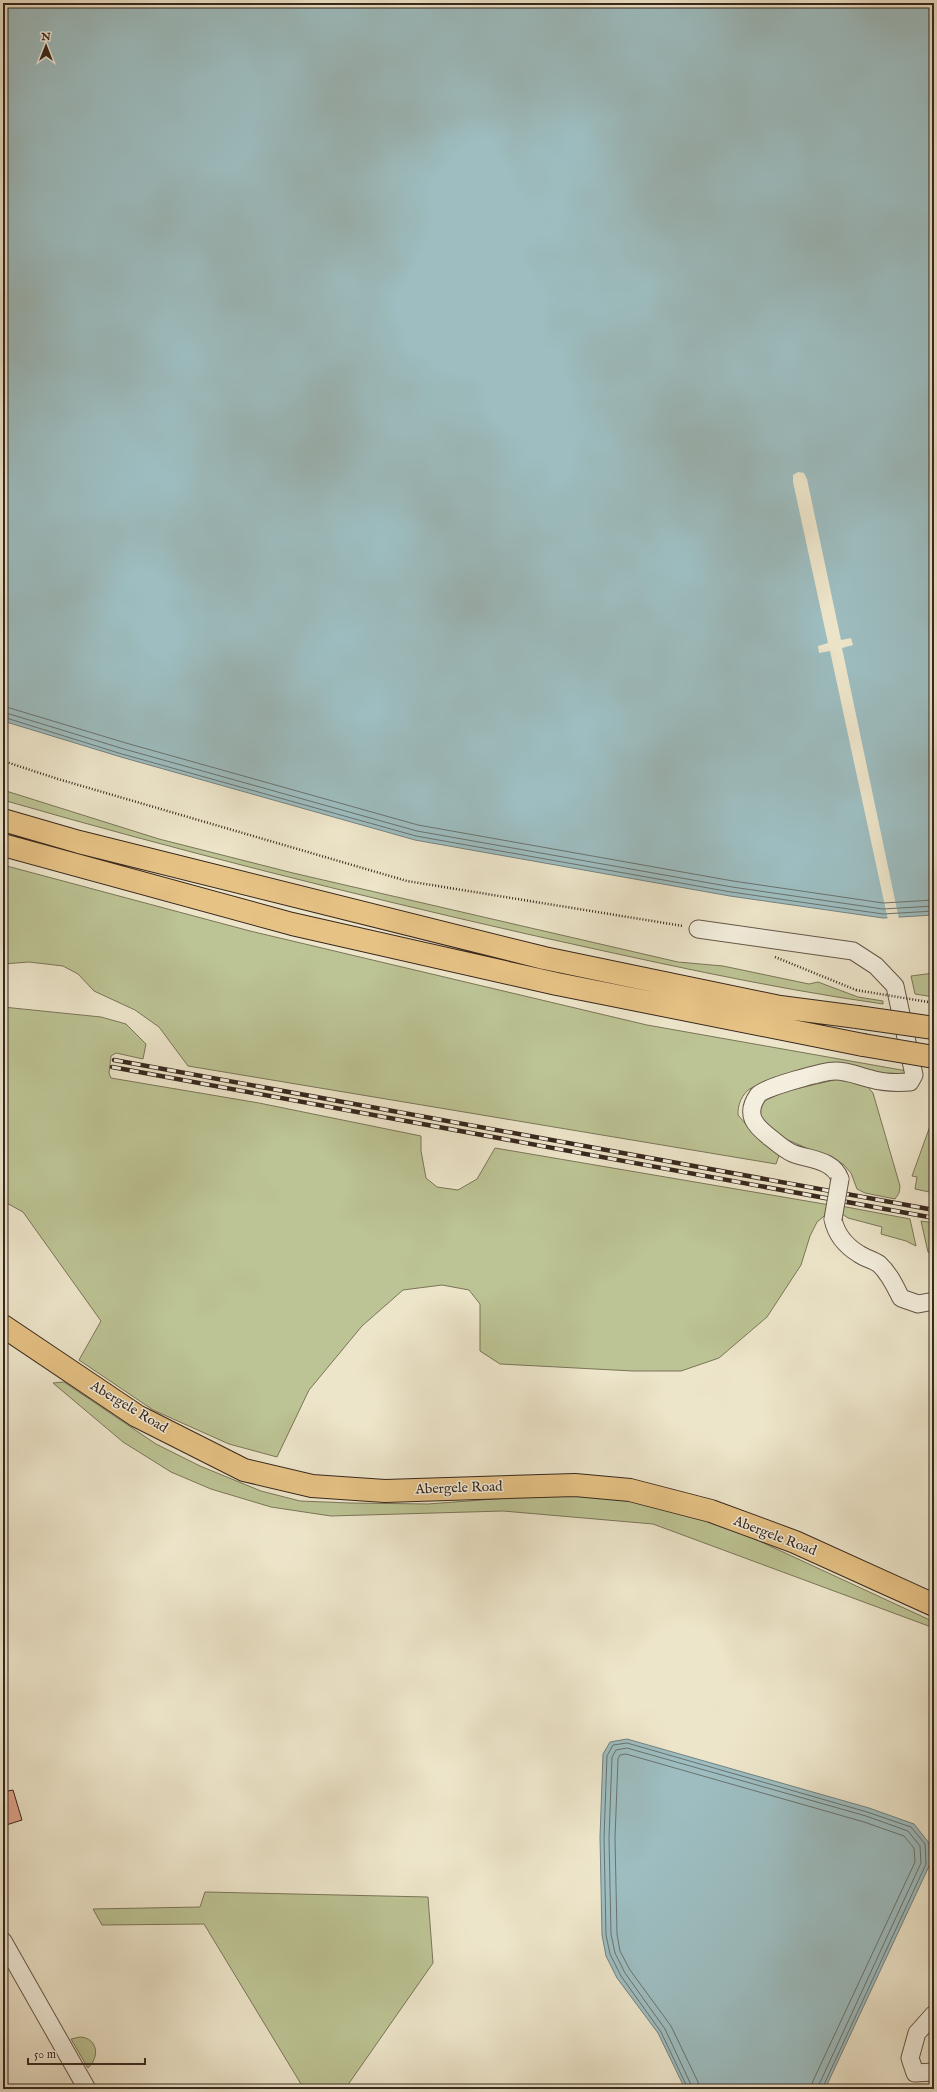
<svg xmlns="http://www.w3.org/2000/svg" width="937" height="2092" viewBox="0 0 937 2092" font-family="'IM FELL English',serif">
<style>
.green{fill:#bcc394;stroke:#7a7558}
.water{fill:#9dbdc0;stroke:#74817f}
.pier{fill:#ede5ca}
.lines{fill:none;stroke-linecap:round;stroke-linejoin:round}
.shore{stroke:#6a726e;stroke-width:1}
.building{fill:#dfa48a;stroke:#37271d}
.minor-casing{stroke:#645648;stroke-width:19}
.major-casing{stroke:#37271d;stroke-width:24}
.highway-casing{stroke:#37271d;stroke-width:24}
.path{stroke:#37271d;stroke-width:2.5;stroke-dasharray:1 2;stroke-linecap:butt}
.minor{stroke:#f3eedd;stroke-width:17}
.major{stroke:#e6c285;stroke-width:22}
.highway{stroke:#e6c285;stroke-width:22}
.rail-casing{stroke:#37271d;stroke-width:4.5}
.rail{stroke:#f3eedd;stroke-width:3;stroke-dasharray:9;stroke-linecap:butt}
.minor-bridge-casing{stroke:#645648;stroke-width:19;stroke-linecap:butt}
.highway-bridge-casing{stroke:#37271d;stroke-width:24;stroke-linecap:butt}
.path-bridge{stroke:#37271d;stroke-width:2.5;stroke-dasharray:1 2;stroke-linecap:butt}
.minor-bridge{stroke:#f3eedd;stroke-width:17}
.highway-bridge{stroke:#e6c285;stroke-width:22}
.labels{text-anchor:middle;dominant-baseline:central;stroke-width:3;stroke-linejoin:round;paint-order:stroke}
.street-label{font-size:14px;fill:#37271d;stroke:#f3eedd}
</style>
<rect width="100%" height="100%" fill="#ede5ca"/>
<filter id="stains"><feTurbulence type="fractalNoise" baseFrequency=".005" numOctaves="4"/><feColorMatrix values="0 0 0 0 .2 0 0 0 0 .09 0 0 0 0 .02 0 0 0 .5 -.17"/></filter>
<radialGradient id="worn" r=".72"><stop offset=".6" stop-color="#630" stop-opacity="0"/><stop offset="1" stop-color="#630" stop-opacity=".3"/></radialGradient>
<path class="green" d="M3,790l156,49 134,34 385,89 45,4 86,18 9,-2 40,15 25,4v3c-120,-17 -238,-44 -356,-70 -176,-40 -351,-84 -524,-134z
M3,865l247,66 397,94 260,46 -1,3c-24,6 -47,-10 -72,-11 -10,0 -80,20 -87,28 -7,8 -9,14 -9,24l12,14 30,24 -4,11 -588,-98 -29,-39 -24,-17 -41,-19 -16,-17 -15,-8 -34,-4 -26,2z
M934,973v24l-19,-3 -4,-18z
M3,1007l98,10 25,7 20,20 -3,15 -27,-6 -5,3 -2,17 2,5 148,25 162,33v15l5,27 11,9 21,3 19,-11 18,-31 335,57 -1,7 -12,10 -7,14 -9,29 -34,52 -48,41 -38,13h-48l-133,-7 -20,-13v-47l-11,-14 -27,-5 -39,5 -41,36 -53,64 -32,67 -48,-13 -76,-34 -74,-50 22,-39 -78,-109 -20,-11z
M842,1078l25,8 6,7 27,93 -1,7 -4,6 -30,-6 -8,-4 -6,-16 -8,-9 -62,-27 -23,-20c3,-12 4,-17 17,-23z
M934,1115v78l-19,-4 2,-12 -5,-1z
M841,1206l69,13 6,27 -10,-5 -25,-7 1,-7 -34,-9 -6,-4z
M921,1221l13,2v32l-6,-3z
M64,1382l92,62 44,22 61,25 39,10 50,2 78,1 120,-9h39l40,5 89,21 216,100 2,1v6l-281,-104 -150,-13 -172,5 -60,-9 -60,-18 -40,-17 -48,-30 -70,-59z
M205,1892l223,5 5,66 -88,126h-41l-100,-165 -102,1 -9,-16 107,-2z
M80,2037c18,1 20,20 8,31l-17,-29z"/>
<path class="water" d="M3,3h931v912l-51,3 -153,-22 -315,-56 -294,-83 -118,-36z
M627,1739l242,69 45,16 15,19 1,21 -105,225h-140l-27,-56 -41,-55 -11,-22 -4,-21 -2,-98 3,-83 7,-12z"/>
<path class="pier" d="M798,472l6,1 3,6 34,161 10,-2 2,7 -11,3 57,271 -11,1 -58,-269 -11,2 -1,-7 10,-3 -35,-161v-7z"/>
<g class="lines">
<path class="shore" d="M3,706l123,37 292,82 315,56 150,22 51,-3
M3,712l121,37 293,82 315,56 151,22 51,-3
M3,717l119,37 294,82 315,56 152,22 51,-3
M688,2089l-27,-57 -40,-56 -11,-22 -4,-19 -2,-97 3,-82 6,-11 14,-2 240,69 44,15 14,17 1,20 -104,225
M693,2089l-28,-60 -40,-56 -10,-20 -4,-19 -2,-96 3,-81 4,-7 11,-2 239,68 42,15 12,15 1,17 -104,226
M699,2089l-1,-7 -27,-56 -41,-56 -10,-19 -3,-17 -2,-96 3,-79 2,-4 6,-1 238,68 40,14 10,12 1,14 -102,219 -2,8"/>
</g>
<path class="building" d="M13,1790l9,30 -19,6v-34z"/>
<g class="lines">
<g class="minor-casing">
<path id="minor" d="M698,929l155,22 23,15 19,20 19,89 -4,7c-14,1 -26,1 -39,-3 -12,-3 -23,-8 -36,-8 -10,0 -71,16 -77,24 -14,20 -3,31 14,44 6,5 13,11 20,14 17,7 41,6 48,26
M833,1219c3,15 13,27 26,35 6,4 14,6 20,10 10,9 16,22 22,34l17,6 16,-3
M3,1941l84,148
M934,2014l-17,19 -7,25 5,15 19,-1"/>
</g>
<g class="major-casing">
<path id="major" d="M3,1326l134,90 107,54 68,16 73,5 190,-6 55,5 81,21 84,31 139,63"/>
</g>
<g class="highway-casing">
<path id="highway" d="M3,820l76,22 465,116 236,49 77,10
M3,845l289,79 265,60 306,61"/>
</g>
<path class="path" d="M3,761l55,18 349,102 276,45
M775,957l81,33"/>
<use href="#minor" class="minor"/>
<use href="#major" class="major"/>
<use href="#highway" class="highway"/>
<g class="rail-casing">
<path id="rail" d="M114,1060l820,150
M112,1067l822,151"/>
</g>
<use href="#rail" class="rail"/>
<g class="minor-bridge-casing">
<path id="minor-bridge" d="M833,1219l7,-40"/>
</g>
<g class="highway-bridge-casing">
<path id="highway-bridge" d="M857,1017l77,11
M863,1045l71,12"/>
</g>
<path class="path-bridge" d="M856,990l78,13"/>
<use href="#minor-bridge" class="minor-bridge"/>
<use href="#highway-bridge" class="highway-bridge"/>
</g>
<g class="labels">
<g class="street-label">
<text transform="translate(129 1407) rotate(31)">Abergele Road</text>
<text transform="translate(459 1488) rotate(-2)">Abergele Road</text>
<text transform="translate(775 1536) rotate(21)">Abergele Road</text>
</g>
</g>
<rect width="937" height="2092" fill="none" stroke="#ede5ca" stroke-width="16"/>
<rect x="4" y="4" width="929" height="2084" fill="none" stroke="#37271d" stroke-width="2"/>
<rect x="8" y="8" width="921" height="2076" fill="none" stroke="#37271d"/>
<g transform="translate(46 46)" stroke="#f3eedd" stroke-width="3" paint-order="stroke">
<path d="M0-3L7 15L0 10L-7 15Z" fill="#37271d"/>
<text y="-6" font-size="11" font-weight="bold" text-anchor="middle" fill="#37271d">N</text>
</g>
<path d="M28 2058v6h117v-6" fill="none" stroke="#37271d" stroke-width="2"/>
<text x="34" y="2058" font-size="12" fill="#37271d" stroke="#f3eedd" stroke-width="3" paint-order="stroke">50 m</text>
<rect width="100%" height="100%" filter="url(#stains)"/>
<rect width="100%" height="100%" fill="url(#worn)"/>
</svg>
